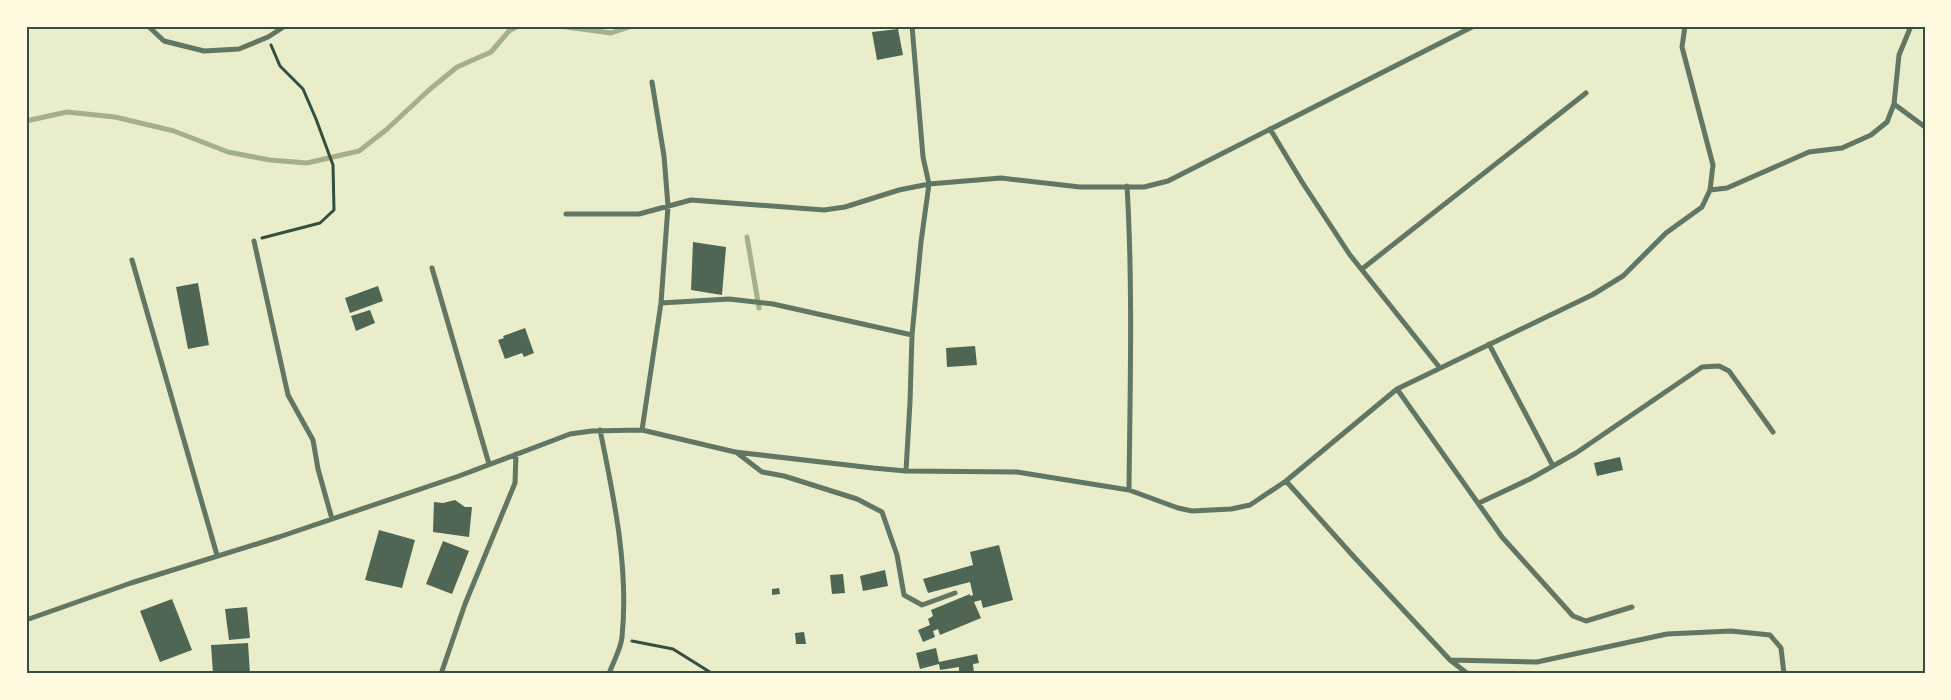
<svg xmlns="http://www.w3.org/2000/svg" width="1951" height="700" viewBox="0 0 1951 700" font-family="'Source Sans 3',sans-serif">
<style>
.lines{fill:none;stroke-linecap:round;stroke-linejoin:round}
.stream{stroke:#a3b18a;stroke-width:5}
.building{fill:#4f6655}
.path{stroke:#344e41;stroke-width:3}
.minor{stroke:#617663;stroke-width:5}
.neatline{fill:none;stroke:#344e41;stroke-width:2}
</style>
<rect width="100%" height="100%" fill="#e9edc9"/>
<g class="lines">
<path class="stream" d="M559,26l52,7 21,-7
M26,121l41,-9 48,5 59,14 54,21 42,8 37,3 52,-12 27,-21 43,-40 28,-23 34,-15 18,-21 9,-5
M747,237l12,71"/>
</g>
<path class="building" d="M898,29l5,26 -26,5 -5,-28z
M693,242l33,5 -4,48 -31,-5z
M198,283l11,62 -21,4 -12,-62z
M378,286l5,15 -33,12 -5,-15z
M370,310l5,13 -19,8 -5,-15z
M525,328l9,25 -10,4 -2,-4 -17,6 -7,-19 6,-2 -1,-2z
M975,346l2,19 -30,2 -1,-19z
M1620,457l3,13 -26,6 -3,-13z
M455,500l10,7h7l-3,30 -36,-5 1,-30 9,1z
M379,530l36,10 -13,48 -37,-8z
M443,541l26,10 -17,43 -26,-10z
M999,545l14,55 -30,8 -2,-8 -7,2 7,16 -41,17 -2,-6 -5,2 2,6 -12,5 -5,-12 12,-5 -2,-6 5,-3 -2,-6 39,-16v2l3,-1 -3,-13 -42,11 -5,-14 50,-14 -3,-13z
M885,570l3,16 -25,5 -3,-15z
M843,574l2,19 -13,1 -2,-19z
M779,588l1,6 -8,1v-6z
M172,599l20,51 -32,12 -20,-51z
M247,607l3,31 -21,2 -4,-31z
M804,632l2,12h-10l-1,-11z
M248,643l2,31h-37l-2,-29z
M936,648l3,14 38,-8 2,9 -6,1 1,10h-40v-2l25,-1v-4l-19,3 -1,-6 -19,5 -4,-16z"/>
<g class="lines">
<path class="path" d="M262,238l58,-15 14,-13 -1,-45 -17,-46 -13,-30 -23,-23 -9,-21
M632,641l41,8 40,25"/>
<path class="minor" d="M148,26l16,15 40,10 35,-2 29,-12 17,-11
M1894,104l31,23
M1270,129l32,53 48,73 90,113
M1127,186c6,102 3,203 2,304
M1710,190l17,-2 82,-36 33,-4 29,-13 16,-13 7,-18 5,-49 12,-29
M566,214h73l52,-14 133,10 21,-3 54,-17 30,-6 72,-6 79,9h64l24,-6 306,-155
M254,241l34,154 25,45 5,29 14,50
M132,260l85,295
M432,268l57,196
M1362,269l224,-176
M661,303l68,-4 44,5 139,31
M1489,344l64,122
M1397,389l105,148 71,79 13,5 46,-14
M600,430c14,68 29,138 22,207 -1,12 -9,25 -13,37
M642,430l19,-127 7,-97 -4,-50 -12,-74
M736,452l26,20 22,4 73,23 25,13 15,43 7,40 18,10 33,-12
M906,471l4,-69 2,-67 9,-93 8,-58 -6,-27 -3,-36 -8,-95
M1286,481l69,77 95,102 18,14
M1479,503l51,-24 46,-26 126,-86 17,-1 10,5 44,61
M26,620l105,-37 148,-46 180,-61 90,-34 21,-8 22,-3 50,-1 93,22 138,16 33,3 111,1 112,18 49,18 14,3 39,-2 19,-4 36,-24 111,-92 195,-94 31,-19 43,-43 36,-26 8,-17 3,-25 -31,-118 3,-21
M1450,660l87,2 130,-28 64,-3 39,4 11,13 3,26
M441,674l24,-70 50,-121 1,-29"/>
</g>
<rect width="1951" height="700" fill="none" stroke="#fefae0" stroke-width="55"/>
<rect x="28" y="28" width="1896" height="644" class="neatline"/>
</svg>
